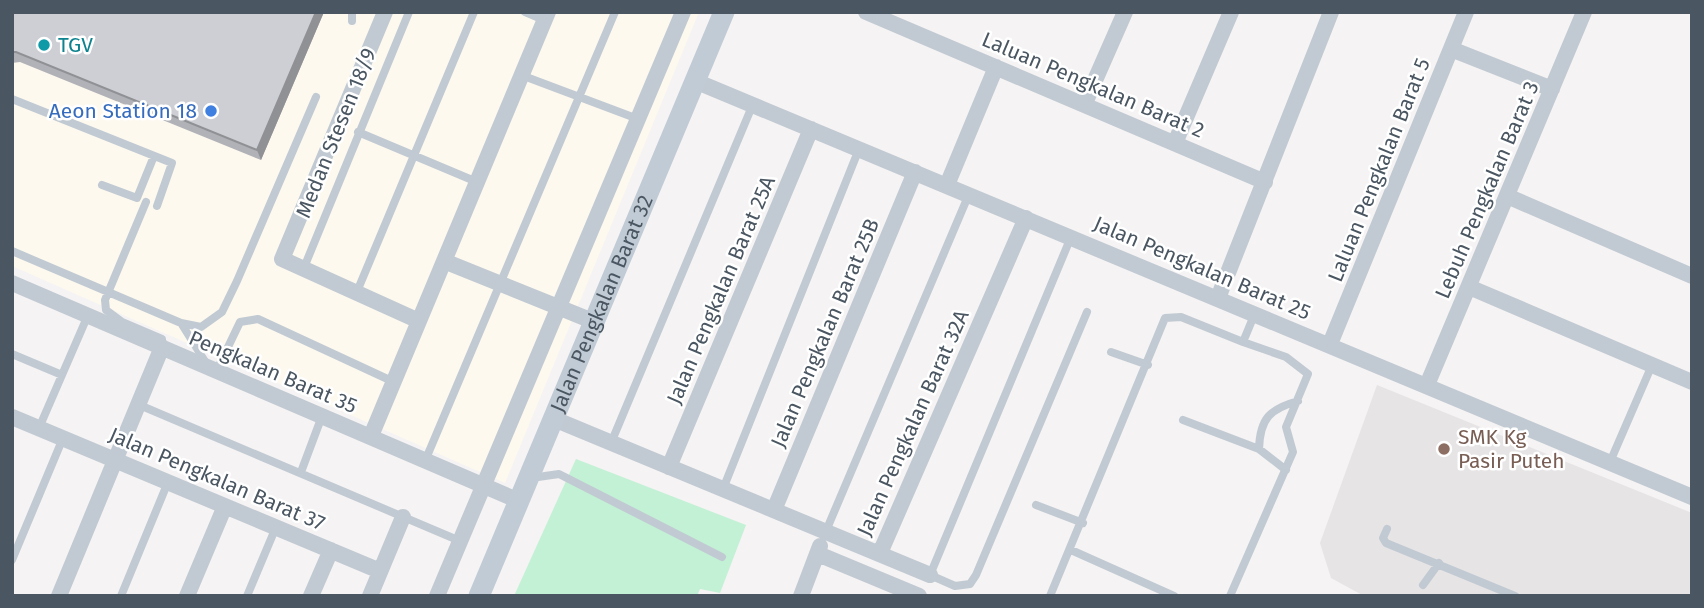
<svg xmlns="http://www.w3.org/2000/svg" width="1704" height="608" viewBox="0 0 1704 608" font-family="'Fira Sans',sans-serif">
<style>
.commercial{fill:#fdf9ef}
.education{fill:#e6e4e5}
.green{fill:#c3f1d5}
.lines{fill:none;stroke-linecap:round;stroke-linejoin:round}
.lane{stroke:#c1cad2;stroke-width:8}
.street{stroke:#c1cad2;stroke-width:16}
.secondary{stroke:#c1cbd6;stroke-width:21}
.wall{fill:#b0b2b7}
.shaded-wall{fill:#909195}
.building{fill:#cdcfd5;stroke:#909195;stroke-width:2}
.culture-dot{fill:#0f9aa8;stroke:#fff;stroke-width:2.5}
.shop-dot{fill:#3f7fe0;stroke:#fff;stroke-width:2.5}
.education-dot{fill:#8d6e63;stroke:#fff;stroke-width:2.5}
.labels{text-anchor:middle;dominant-baseline:central;stroke-width:5;stroke-linejoin:round;paint-order:stroke}
.culture-label{font-size:21px;fill:#0d838f;stroke:#fff;text-anchor:start}
.street-label{font-size:21px;fill:#4a5661;stroke:#fff}
.shop-label{font-size:21px;fill:#366cbe;stroke:#fff;text-anchor:end}
.education-label{font-size:21px;fill:#785e54;stroke:#fff;text-anchor:start}
</style>
<rect width="100%" height="100%" fill="#f5f3f3"/>
<path class="commercial" d="M12,12h687l-194,471 -493,-217z"/>
<path class="education" d="M1377,385l315,128v83h-328l-33,-18 -11,-35z"/>
<path class="green" d="M576,459l170,66 -26,68 -20,-4 -3,7h-183z"/>
<g class="lines">
<path class="lane" d="M352,12v9
M525,12l19,8
M521,75l117,44
M12,99l160,64 -15,43
M358,132l119,50
M102,185l35,13 17,-42
M146,202l-41,98 1,10 16,12 40,17v8
M1071,237l-141,338 25,11 15,-2 6,-9 111,-263
M12,251l169,72 20,4 21,-15 15,-31 79,-184
M303,270l106,-258
M356,294l118,-282
M181,323l25,40
M1111,352l37,13
M12,354l50,21
M217,370l23,-48 18,-3 136,63
M137,404l323,137
M1183,420l76,29
M39,428l49,-113
M611,443l142,-339
M425,461l190,-449
M1610,462l42,-97
M1286,470l-27,-21c1,-31 11,-40 39,-48
M301,472l21,-56
M531,478l28,-4 163,83
M723,489l136,-340
M1036,505l47,18
M1387,529l-4,9 3,5 129,53
M826,531l143,-337
M1071,550l103,46
M12,560l51,-122
M1423,585l16,-22
M121,596l47,-114
M247,596l29,-69
M1050,596l115,-278 16,-1 62,25 12,-29
M1230,596l63,-144 -7,-25 22,-53 -22,-17 -43,-15"/>
<path class="street" d="M385,12l-103,247 137,62
M866,12l399,170
M1451,49l101,40
M695,81l997,416
M1085,103l40,-91
M1175,143l56,-131
M947,185l49,-118
M1507,196l185,80
M444,261l151,61
M12,283l505,217
M1469,287l223,95
M1218,298l113,-286
M1330,344l136,-332
M1427,385l157,-373
M12,417l368,154
M554,419l376,156
M371,436l177,-424
M669,467l142,-338
M774,510l141,-338
M880,553l146,-335
M818,554l101,42
M59,596l103,-249
M187,596l38,-90
M311,596l20,-46
M370,596l33,-79
M437,596l246,-584
M801,596l19,-50"/>
<path class="secondary" id="s1" d="M479,596l245,-584"/>
</g>
<path class="wall" d="M12,12h312l-63,148 -241,-98 -8,1z"/>
<path class="shaded-wall" d="M316,12h8l-63,148 -4,-10z"/>
<path class="building" d="M12,12h304l-59,138 -241,-98h-4z"/>
<circle class="culture-dot" cx="44" cy="45" r="7"/>
<circle class="shop-dot" cx="211" cy="111" r="7"/>
<circle class="education-dot" cx="1444" cy="449" r="7"/>
<g class="labels">
<g class="culture-label">
<text x="58" y="45">TGV</text>
</g>
<g class="street-label">
<text transform="translate(1093 85) rotate(23)">Laluan Pengkalan Barat 2</text>
<text transform="translate(336 133) rotate(-68)">Medan Stesen 18/9</text>
<text transform="translate(1379 170) rotate(-68)">Laluan Pengkalan Barat 5</text>
<text transform="translate(1487 190) rotate(-67)">Lebuh Pengkalan Barat 3</text>
<text transform="translate(1202 268) rotate(23)">Jalan Pengkalan Barat 25</text>
<text transform="translate(721 290) rotate(-67)">Jalan Pengkalan Barat 25A</text>
<text stroke="none"><textPath href="#s1" startOffset="317">Jalan Pengkalan Barat 32</textPath></text>
<text transform="translate(825 333) rotate(-67)">Jalan Pengkalan Barat 25B</text>
<text transform="translate(273 372) rotate(23)">Pengkalan Barat 35</text>
<text transform="translate(913 423) rotate(-66)">Jalan Pengkalan Barat 32A</text>
<text transform="translate(217 479) rotate(23)">Jalan Pengkalan Barat 37</text>
</g>
<g class="shop-label">
<text x="197" y="111">Aeon Station 18</text>
</g>
<g class="education-label">
<text x="1458" y="437">SMK Kg<tspan x="1458" dy="24">Pasir Puteh</tspan></text>
</g>
</g>
<rect width="1704" height="608" fill="none" stroke="#4a5661" stroke-width="28"/>
</svg>
